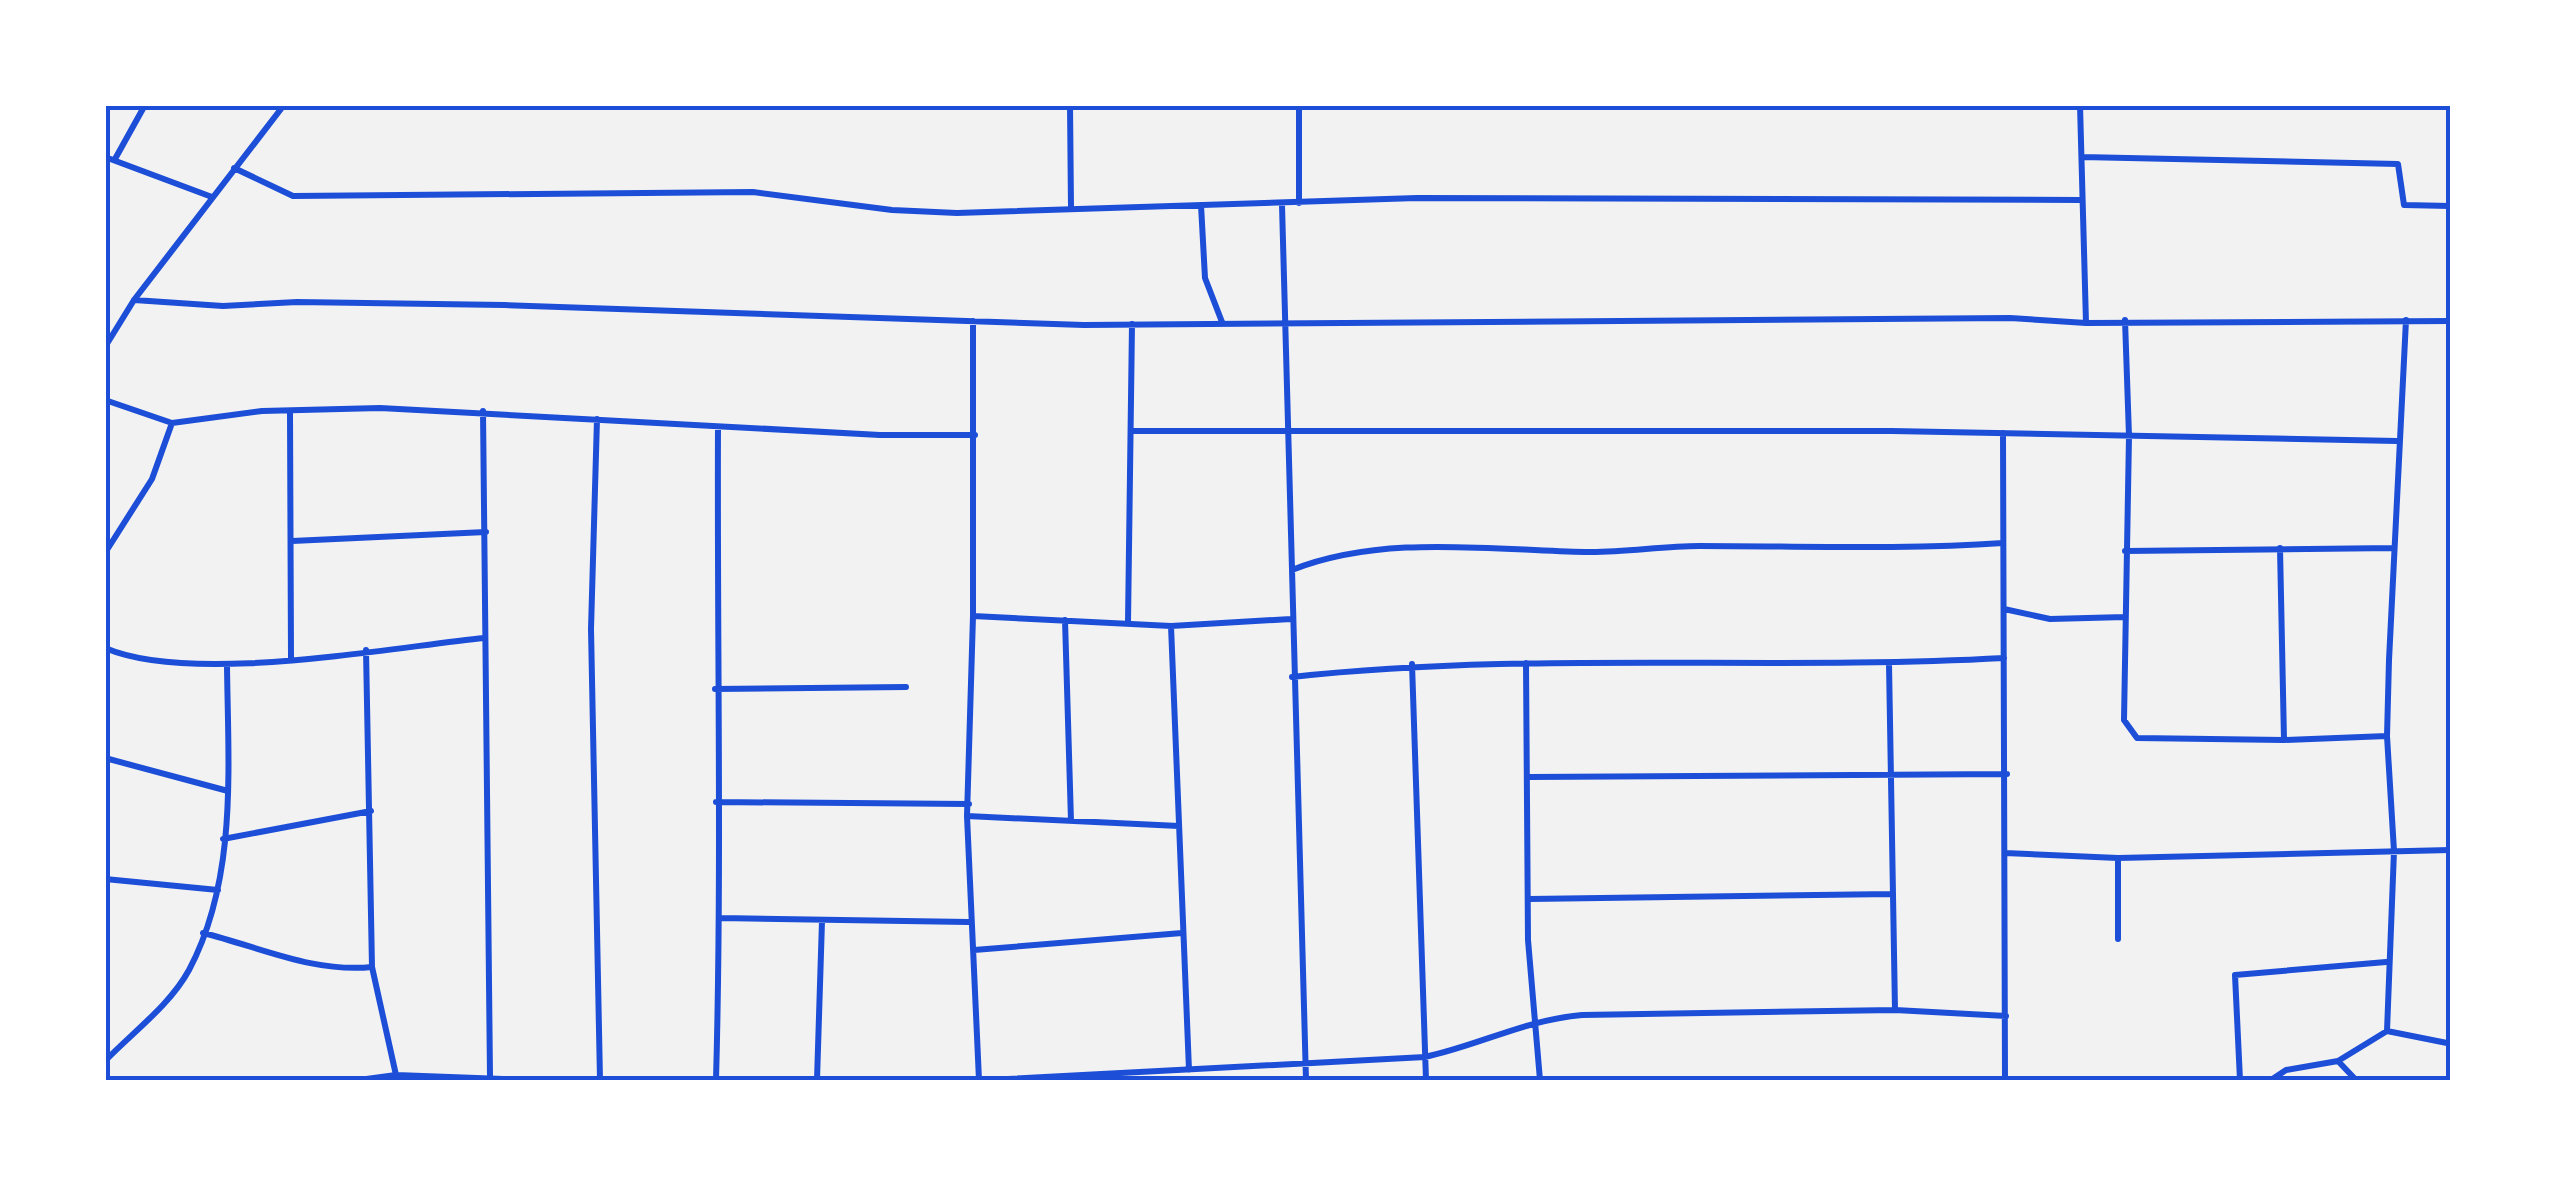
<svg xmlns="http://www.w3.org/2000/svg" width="2555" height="1185" viewBox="0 0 2555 1185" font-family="'Public Sans',sans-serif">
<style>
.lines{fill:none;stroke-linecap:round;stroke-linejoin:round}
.minor{stroke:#1d4ed8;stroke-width:6}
.neatline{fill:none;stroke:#1d4ed8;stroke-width:4}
</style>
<rect width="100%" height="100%" fill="#f2f2f2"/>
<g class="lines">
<path class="minor" d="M1070,105l1,103
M1299,105v98
M2080,105l6,218
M105,157l107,40
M2082,157l316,7 6,41 46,1
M115,159l30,-54
M234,168l59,28 460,-4 139,18 65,3 460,-15 664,2
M1201,205l4,73 17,44
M1282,205l24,875
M134,300l89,6 74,-4 207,3 580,20 926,-7 76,5 364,-2
M2125,320l4,116 -5,284 13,18 147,2 -4,-192
M973,321v295l-6,200 12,264
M105,347l29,-47 150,-195
M105,400l67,23 90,-12 118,-3 500,27h95
M483,411l7,666
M290,413l1,245
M597,419l-6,210 9,451
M1131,431h761l505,10
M2003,433l2,647
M292,541l194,-9
M2125,551l269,-3
M105,553l47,-74 20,-56
M1292,570c91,-36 198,-20 293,-18 38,1 76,-6 114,-6 102,0 203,4 304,-3
M2004,609l46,10 75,-2
M973,616l198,10 120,-7
M1065,620l6,201
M1128,623l4,-299
M1171,626l18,444
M105,648c87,37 281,0 379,-10
M366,650l6,317 24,108
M1526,663l2,277 12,140
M1412,664l14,416
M1889,664l6,346
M1292,677c237,-26 475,-6 712,-19
M715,689l191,-2
M2284,740l103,-4
M105,758l123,33
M1529,777l478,-3
M716,802l253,2
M967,816l212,10
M223,839l148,-28
M2005,853l113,5 332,-8
M105,879l113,11
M1529,899l363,-5
M721,918l247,4
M203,933c57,14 110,40 169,34
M2118,939v-81
M974,950l208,-17
M2387,1031l7,-180 -7,-115 2,-76 17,-340
M105,1061c28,-29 65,-56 84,-91 49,-92 39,-205 38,-305
M2338,1061l18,19
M359,1080l37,-5 138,5
M716,1080c6,-217 1,-435 2,-653
M817,1080l5,-159
M988,1080l437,-23c55,-12 100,-37 157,-42l313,-5 111,6
M2240,1080l-5,-105 151,-13
M2271,1080l15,-10 52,-9 49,-30 60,12"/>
</g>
<rect width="2555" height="1185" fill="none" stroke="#ffffff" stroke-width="215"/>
<rect x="108" y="108" width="2340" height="970" class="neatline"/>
</svg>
